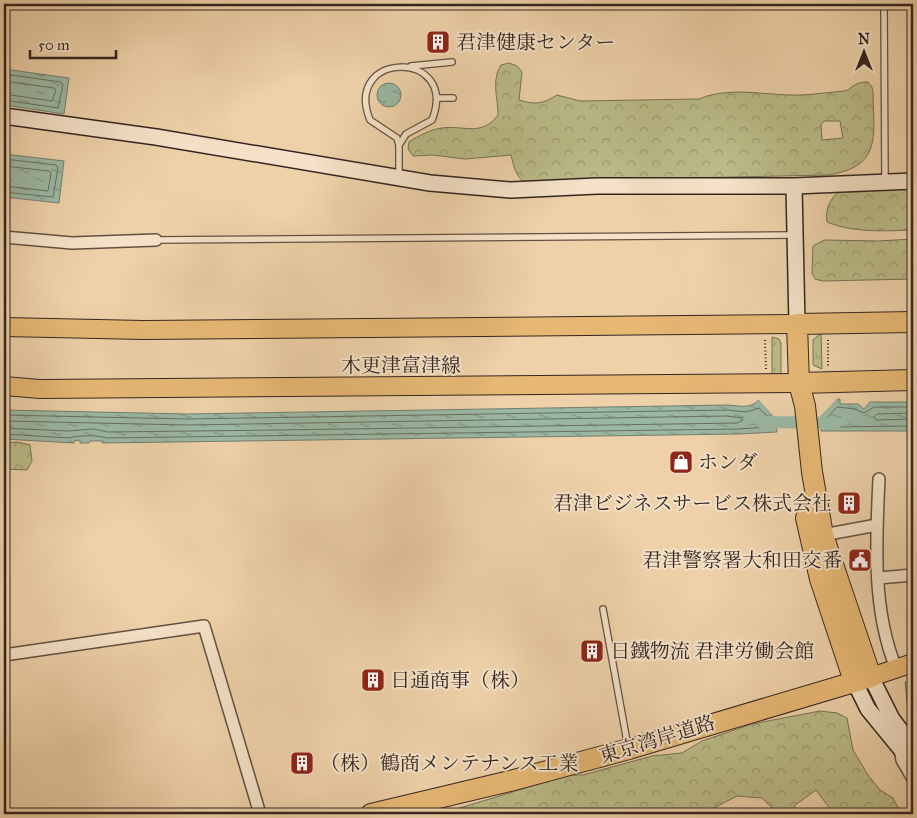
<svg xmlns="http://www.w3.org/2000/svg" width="917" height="818" viewBox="0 0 917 818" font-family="'IM FELL Great Primer','Noto Serif JP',serif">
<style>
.grass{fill:url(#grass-tufts);stroke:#767054}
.forest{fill:url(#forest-crowns);stroke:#767054;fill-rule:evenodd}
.water{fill:url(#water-ripples);stroke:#717e70}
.pier{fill:#eed1a9}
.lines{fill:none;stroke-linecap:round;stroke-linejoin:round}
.shore{stroke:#676f62;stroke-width:1}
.canal{stroke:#9bb8a4;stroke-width:12}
.lane-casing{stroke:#625143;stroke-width:8}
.street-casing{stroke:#625143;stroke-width:14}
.secondary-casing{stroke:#332621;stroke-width:18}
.primary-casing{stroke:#332621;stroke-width:20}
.highway-casing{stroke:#332621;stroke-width:22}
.path{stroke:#332621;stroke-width:2;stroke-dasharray:1 2.5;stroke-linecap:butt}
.lane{stroke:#f4e1c7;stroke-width:5.5}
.street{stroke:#f4e1c7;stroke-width:11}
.secondary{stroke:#f4e1c7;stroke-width:15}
.primary{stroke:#e7b874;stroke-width:18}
.highway{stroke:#e7b874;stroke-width:20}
.labels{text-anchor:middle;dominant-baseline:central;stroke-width:4;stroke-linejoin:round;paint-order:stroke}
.poi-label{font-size:20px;fill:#332621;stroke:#f4e1c7;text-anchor:start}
.street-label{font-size:20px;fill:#332621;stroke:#f4e1c7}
</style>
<defs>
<pattern id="grass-tufts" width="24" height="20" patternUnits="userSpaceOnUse" patternTransform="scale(1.25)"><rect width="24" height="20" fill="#babb87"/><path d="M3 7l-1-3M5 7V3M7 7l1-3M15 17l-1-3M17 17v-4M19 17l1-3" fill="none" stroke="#98986e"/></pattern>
<pattern id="forest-crowns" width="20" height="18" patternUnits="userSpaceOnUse" patternTransform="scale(1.25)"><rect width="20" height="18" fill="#babb87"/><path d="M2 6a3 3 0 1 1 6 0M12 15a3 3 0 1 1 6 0" fill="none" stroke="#98986e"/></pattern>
<pattern id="water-ripples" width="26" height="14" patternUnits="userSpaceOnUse" patternTransform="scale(1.25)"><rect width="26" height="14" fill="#9bb8a4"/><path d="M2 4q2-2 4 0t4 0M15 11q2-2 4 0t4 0" fill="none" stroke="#7f9585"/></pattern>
</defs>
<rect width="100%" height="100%" fill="#eed1a9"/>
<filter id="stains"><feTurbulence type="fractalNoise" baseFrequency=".004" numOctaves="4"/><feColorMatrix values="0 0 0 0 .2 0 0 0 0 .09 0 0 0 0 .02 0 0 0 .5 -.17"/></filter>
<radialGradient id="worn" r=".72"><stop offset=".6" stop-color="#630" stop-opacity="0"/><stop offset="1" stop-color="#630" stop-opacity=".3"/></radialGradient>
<path class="grass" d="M821,333l1,36 -9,-4v-25z
M772,337l7,2 2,4v31l-9,3z"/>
<path class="forest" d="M509,63l8,3 5,6 -3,28c16,5 24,4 38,-5l23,6 119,-2c35,-15 77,0 115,-5 10,-1 20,-2 30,-3 8,-1 8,-9 24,-9l4,5 1,7c1,44 8,73 -45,81l-285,6c-22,9 -28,-7 -32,-26l-46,4 -32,-4 -20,1 -5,-7 1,-7c9,-6 23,-13 33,-14 22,-3 40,9 56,-13 0,-19 -7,-33 3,-50zM824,121h16l3,17 -21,2 -1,-15z
M913,182v48c-29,1 -59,3 -86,-8 -2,-13 3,-24 14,-32z
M913,239v40l-90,2 -8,-2 -3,-6 1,-27 11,-6 54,1z
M17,442l13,3 2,16 -5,9 -23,-1v-26z
M913,680v45l-4,-5 -4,-38z
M820,711l17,2 10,5 6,32 15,25 12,15 13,8 8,16h-67l-18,-24 -22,16 7,8h-23l-16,-16 -25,-2 -35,18h-285l36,-4 116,-35h14l69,-19 30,-3 20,-12 50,-17z"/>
<path class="water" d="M4,69l65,9 -5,36 -60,-9z
M377 95a12 12 0 1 1 24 0a12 12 0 1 1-24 0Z
M4,154l60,7 -5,42 -55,-6z
M837,399h3v5h18l6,5 6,-7h43v29h-92l-1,-14z
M759,400l17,19 1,13 -39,2 -636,9v-2h-12l-1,2h-9v-3l-6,1v2l-70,-4v-29l183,4 541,-9c13,1 21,4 31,-5z"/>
<path class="pier" d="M835,397h4l-19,20v16l-3,-17z
M757,398h4l18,20 -1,16 -2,-15z"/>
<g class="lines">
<path class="shore" d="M4,74l57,8 2,3 -5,23 -54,-8
M4,81l50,7 2,2 -4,11 -48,-7
M4,159l52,6 2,3 -5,29 -49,-5
M4,166l45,5 2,2 -3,18 -44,-5
M913,407h-39l-10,6 -9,-4 -18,-2 -12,13 1,5 6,2 81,-1
M913,413l-36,1 -3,3 2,3 37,-1
M4,415l183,4 541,-9 18,2 13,-4 12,12v5l-2,2 -31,2 -632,9c-6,-3 -30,-3 -36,0l-66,-4
M4,421l183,4 540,-9 15,2 1,2 -6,3c-210,3 -419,7 -629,9l-14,-3 -26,2 -64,-3"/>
<path class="canal" d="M761,422l75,1"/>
<g class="lane-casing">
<path id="lane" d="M884,4l1,176
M411,66l41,-4
M437,98h16
M399,176v-31l-2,-7 -27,-18c-28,-70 90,-71 62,0l-26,14 -7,11
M156,240l638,-5
M603,609l25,138"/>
</g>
<g class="street-casing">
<path id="street" d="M4,237l68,6 84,-3
M879,479c-3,61 -7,131 17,189
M823,535l54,-10
M879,578l34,-3
M4,655l200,-29 56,188
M901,754l1,6 11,19"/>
</g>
<g class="secondary-casing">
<path id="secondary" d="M4,116l152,21 274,46 81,7 86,-4h197l119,-5
M794,186l3,138
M871,677l21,42 21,28
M854,681l14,28 45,55"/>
</g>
<g class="primary-casing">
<path id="primary" d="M4,327l140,3 653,-6
M4,386l36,3 759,-6
M871,677l42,-14"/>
</g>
<g class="highway-casing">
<path id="highway" d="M799,383l114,-3
M806,518l14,61 34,102
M371,814l139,-33 119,-32 242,-72 -48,-142 -11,-63 -7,-66 -6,-23 -2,-59 116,-2"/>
</g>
<path class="path" d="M765,340l1,30
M828,340v28"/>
<use href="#lane" class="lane"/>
<use href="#street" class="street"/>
<use href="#secondary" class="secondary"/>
<use href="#primary" class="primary"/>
<use href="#highway" class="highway"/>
</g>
<defs>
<g id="building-square" transform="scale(1.25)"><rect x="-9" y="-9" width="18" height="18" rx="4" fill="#8f2418" stroke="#f4e1c7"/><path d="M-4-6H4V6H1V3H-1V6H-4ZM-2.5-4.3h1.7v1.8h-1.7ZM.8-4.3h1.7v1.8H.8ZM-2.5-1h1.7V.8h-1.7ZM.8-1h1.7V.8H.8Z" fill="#fff"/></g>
<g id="shop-square" transform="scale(1.25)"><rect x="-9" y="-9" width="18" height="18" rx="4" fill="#8f2418" stroke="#f4e1c7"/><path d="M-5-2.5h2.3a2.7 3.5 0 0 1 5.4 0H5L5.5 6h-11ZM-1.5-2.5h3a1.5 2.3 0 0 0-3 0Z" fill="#fff"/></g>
<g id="civic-square" transform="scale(1.25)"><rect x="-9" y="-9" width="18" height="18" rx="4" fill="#8f2418" stroke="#f4e1c7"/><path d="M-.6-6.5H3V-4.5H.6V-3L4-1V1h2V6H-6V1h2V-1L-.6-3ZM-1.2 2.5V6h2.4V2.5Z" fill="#fff"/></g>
</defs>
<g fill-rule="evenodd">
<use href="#building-square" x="438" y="42"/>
<use href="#shop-square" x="681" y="462"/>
<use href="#building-square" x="849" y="503"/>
<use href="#civic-square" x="860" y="560"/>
<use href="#building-square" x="592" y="651"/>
<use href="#building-square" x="373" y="680"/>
<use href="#building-square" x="302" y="763"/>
</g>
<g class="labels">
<g class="poi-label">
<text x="456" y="42">君津健康センター</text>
<text x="698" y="462">ホンダ</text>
<text x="832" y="503" text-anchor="end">君津ビジネスサービス株式会社</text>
<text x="842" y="560" text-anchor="end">君津警察署大和田交番</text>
<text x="610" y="651">日鐵物流 君津労働会館</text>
<text x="390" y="680">日通商事（株）</text>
<text x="320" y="763">（株）鶴商メンテナンス工業</text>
</g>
<g class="street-label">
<text x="401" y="365">木更津富津線</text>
<text transform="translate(657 739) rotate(-17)">東京湾岸道路</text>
</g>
</g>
<rect width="917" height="818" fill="none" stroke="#eed1a9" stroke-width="20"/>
<rect x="5" y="5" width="907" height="808" fill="none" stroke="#332621" stroke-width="2.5"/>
<rect x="10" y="10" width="897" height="798" fill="none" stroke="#332621"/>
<g transform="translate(864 52)" stroke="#f4e1c7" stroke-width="4" paint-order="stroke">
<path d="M0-4L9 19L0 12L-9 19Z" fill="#332621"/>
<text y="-8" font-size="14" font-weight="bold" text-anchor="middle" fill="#332621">N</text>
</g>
<path d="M30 50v8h86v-8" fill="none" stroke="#332621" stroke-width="2.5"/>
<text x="38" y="50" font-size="15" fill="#332621" stroke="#f4e1c7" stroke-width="4" paint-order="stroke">50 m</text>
<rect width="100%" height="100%" filter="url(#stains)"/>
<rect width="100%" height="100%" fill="url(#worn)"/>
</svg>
